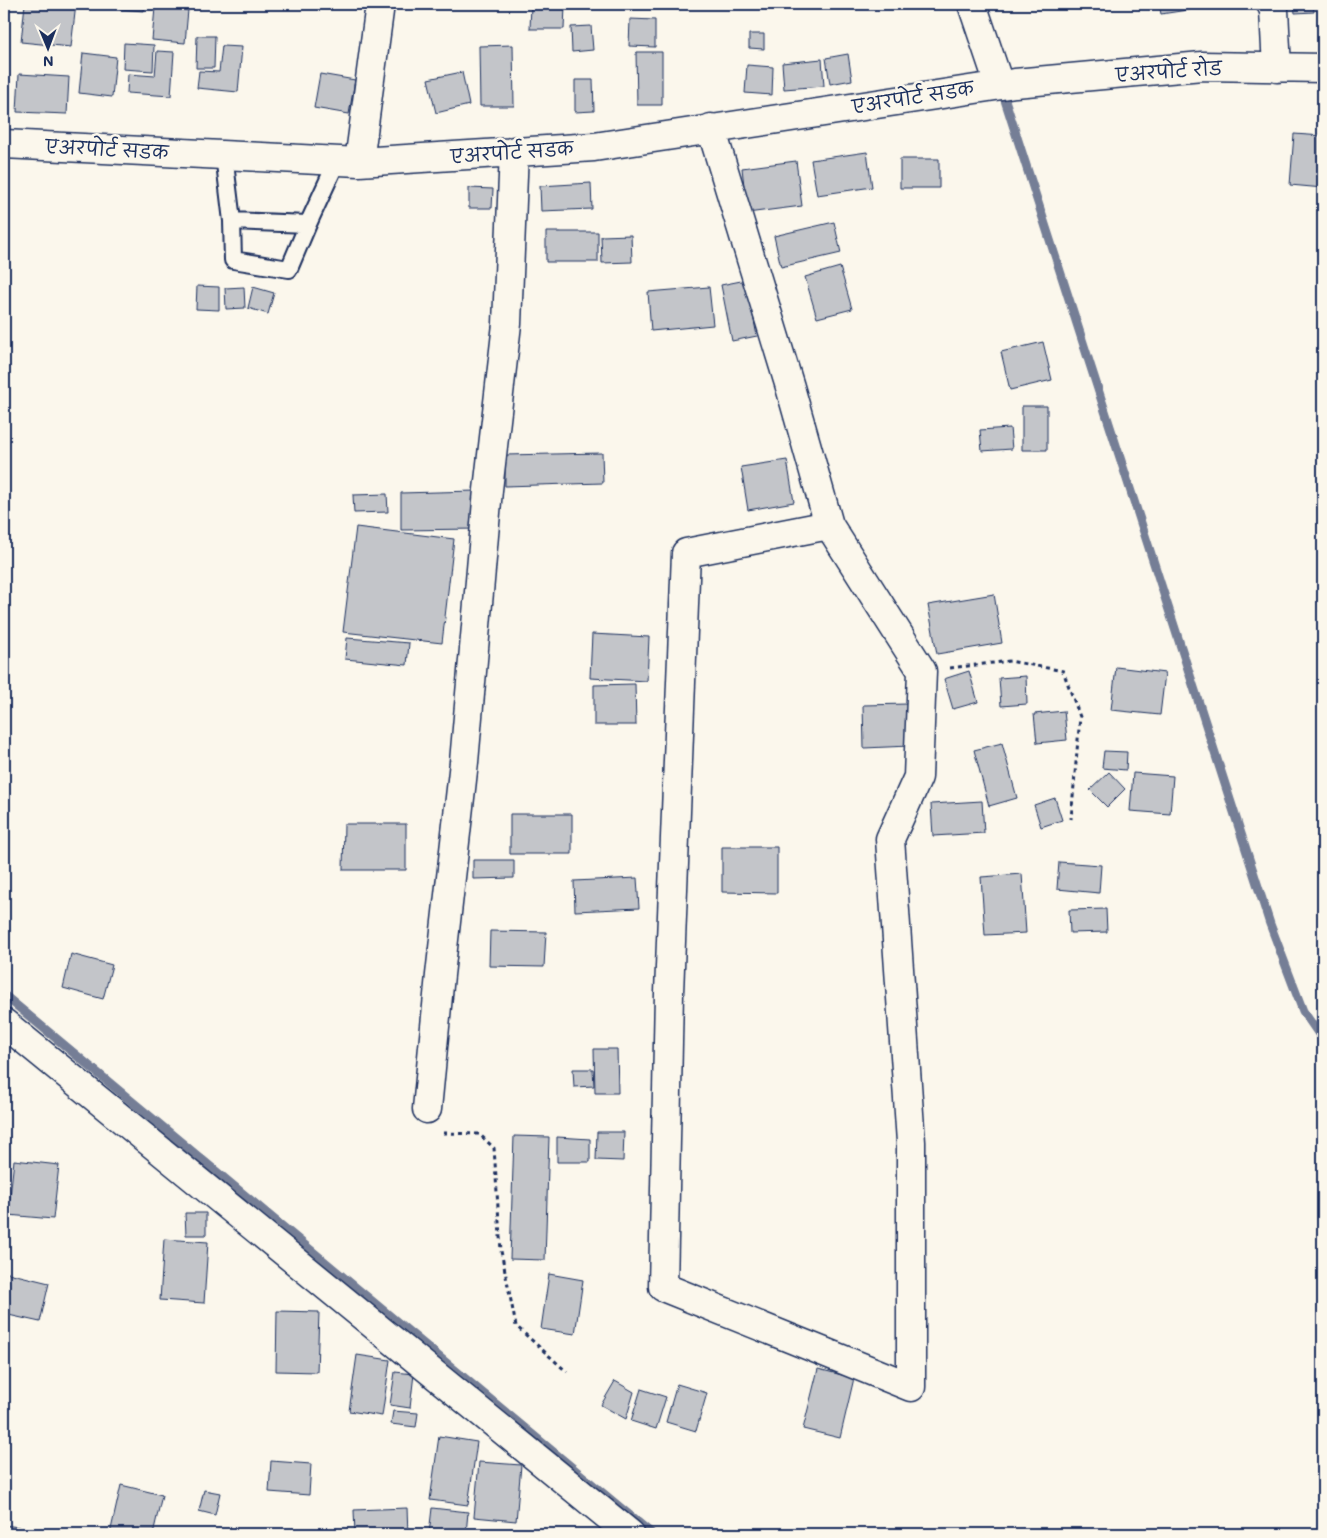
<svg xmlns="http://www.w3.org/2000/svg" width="1327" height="1538" viewBox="0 0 1327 1538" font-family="Mali,'Playpen Sans Deva',sans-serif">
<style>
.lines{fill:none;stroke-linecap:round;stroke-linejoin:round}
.stream{stroke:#747e96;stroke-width:9}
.building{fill:#c3c5c9;stroke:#1b2f5e}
.lane-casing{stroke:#1b2f5e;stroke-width:20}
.street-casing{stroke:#1b2f5e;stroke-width:31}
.path{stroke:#1b2f5e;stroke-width:3;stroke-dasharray:4 4;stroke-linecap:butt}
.lane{stroke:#fbf7ec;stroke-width:16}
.street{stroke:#fbf7ec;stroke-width:28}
.labels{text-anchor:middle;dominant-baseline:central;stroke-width:5;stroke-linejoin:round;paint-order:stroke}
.street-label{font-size:18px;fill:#1b2f5e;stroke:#fbf7ec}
</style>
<rect width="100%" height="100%" fill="#fbf7ec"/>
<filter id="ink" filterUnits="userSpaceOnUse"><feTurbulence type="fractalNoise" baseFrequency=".02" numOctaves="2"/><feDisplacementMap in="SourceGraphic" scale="10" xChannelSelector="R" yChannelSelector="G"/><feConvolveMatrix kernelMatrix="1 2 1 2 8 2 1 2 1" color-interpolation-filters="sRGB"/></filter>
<g filter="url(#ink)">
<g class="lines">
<path class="stream" d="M1005,100l265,824 33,87 20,29
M4,995l648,539"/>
</g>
<path class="building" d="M25,4h51l-5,43 -50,-5z
M119,4h26l-1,7 -25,-2z
M1159,4h68l-66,10z
M1294,4h19l1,8 -19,1z
M531,5l34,1 -1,23h-34z
M4,7h3l-3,47z
M155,8l33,2 -3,33 -33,-3z
M630,19l25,1v27l-26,-1z
M591,26l2,24 -21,2 -1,-25z
M749,34h15v15l-15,-1z
M197,36h18l-1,32h-18z
M124,43l30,2 -1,26 -30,-2z
M513,45l1,61h-34l-1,-60z
M222,46l20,1 -4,45 -41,-4 2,-17 20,1z
M157,51l17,1 -3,44 -44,-3 1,-19 27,2z
M636,52h26v53h-25z
M83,53l33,4 -4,40 -33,-4z
M848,54l4,26 -22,4 -4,-26z
M822,59l2,27 -40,3 -2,-26z
M747,65l26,2 -1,28 -27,-2z
M462,72l7,33 -33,8 -8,-34z
M19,74l50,3 -2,37 -50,-2z
M320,74l35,6 -6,34 -35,-6z
M575,80h18l1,31 -19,1z
M1294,134l29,2v52l-33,-3z
M867,152l5,35 -55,8 -6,-35z
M900,159h39v29h-39z
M796,161l6,45 -55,7 -5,-45z
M591,183l1,26 -51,2 -1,-25z
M469,188l24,1 -1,19h-23z
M834,222l7,31 -60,14 -7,-31z
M546,232h52v30h-52z
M631,235l1,27 -30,1 -1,-27z
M840,267l12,42 -35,9 -12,-41z
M746,280l11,56 -25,5 -11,-56z
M197,286l22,1v23l-23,-1z
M244,287l1,21 -19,1 -1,-21z
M253,287l21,6 -6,21 -20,-6z
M709,287l4,38 -62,6 -3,-39z
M1043,342l9,38 -42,10 -9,-38z
M1022,406h25v44h-25z
M1010,428l2,21 -30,2 -2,-21z
M602,453l1,30 -98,3v-31z
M787,460l7,42 -46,8 -7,-43z
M475,491l1,38 -75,1v-37z
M387,494l1,18 -34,1 -1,-18z
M356,527l98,12 -12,104 -99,-11z
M994,594l8,49 -65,11 -9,-49z
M592,634l57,3 -2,44 -57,-3z
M347,638l62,5 -2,22 -62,-6z
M1116,667l49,6 -5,42 -49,-5z
M969,671l9,31 -25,7 -9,-30z
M1026,676l1,28 -26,2 -2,-28z
M635,684l1,41h-42v-40z
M908,704l2,42 -46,2 -1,-43z
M1064,711l3,29 -30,3 -3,-29z
M1002,743l15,55 -28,8 -15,-56z
M1104,751l23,1 -1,18 -24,-2z
M1109,772l16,17 -18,18 -17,-17z
M1133,773l40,3 -3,38 -40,-3z
M1055,798l7,22 -21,7 -7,-22z
M982,801l2,32 -51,3 -2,-32z
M510,814h62v40h-62z
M344,824h62v46h-63z
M722,847h55v46l-55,-1z
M473,860h41v18l-41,1z
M1059,862l42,3 -2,28 -42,-4z
M1022,874l4,59 -41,2 -4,-58z
M637,878l2,30 -64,3 -1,-30z
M1106,909l1,23 -37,1 -1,-23z
M490,931l56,1 -2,35 -55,-1z
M71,954l41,11 -9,34 -40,-11z
M594,1049h23l1,44h-23z
M573,1069h20l1,17 -20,1z
M597,1132h27l-1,29 -27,-1z
M514,1136l35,1 -4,123 -35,-1z
M557,1137l33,2v23h-33z
M14,1160l45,5 -6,54 -45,-4z
M185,1213h21v22h-20z
M164,1239l44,3 -4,61 -44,-3z
M4,1272l45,11 -9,39 -36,-8z
M549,1274l34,6 -8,54 -34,-5z
M277,1311l42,1 -2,60 -41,-1z
M357,1355l33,5 -8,56 -33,-5z
M818,1369l36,9 -14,60 -37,-9z
M395,1372l19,2 -4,34 -20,-3z
M615,1381l19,11 -8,27 -25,-14z
M677,1384l30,9 -11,38 -30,-9z
M641,1389l25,8 -10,32 -25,-8z
M393,1411l25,2 -2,14 -25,-3z
M439,1436l38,6 -9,63 -38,-5z
M271,1461l40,3 -2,31 -40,-3z
M479,1462l42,3 -5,56 -42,-4z
M121,1485l41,10 -9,39h-43z
M204,1490l16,3 -5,22 -16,-4z
M407,1508l1,26h-53l-1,-24z
M432,1508l36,4 -2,22h-37z
M4,1525l15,2 -1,7h-14z"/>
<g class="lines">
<g class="lane-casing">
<path id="lane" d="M224,155l8,66 76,3 29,-63
M232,221l1,39 56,9 19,-45"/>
</g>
<g class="street-casing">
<path id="street" d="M972,4l27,80
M1271,4l3,6 3,58
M711,128l79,259 39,138 93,146 -4,106 -28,62 21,303v245l-248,-100 6,-294 17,-440 143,-28
M4,144l355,18 235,-15 421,-64 187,-17 121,2
M359,162l21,-158
M4,1023l626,511
M427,1109l13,-134 24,-213 24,-272 19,-166 7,-173"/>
</g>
<path class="path" d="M950,668l60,-7 53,10 17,46 -9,102
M443,1133l36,1 15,14 7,103 15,75 51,46"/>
<use href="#lane" class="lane"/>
<use href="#street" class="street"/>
</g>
</g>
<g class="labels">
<g class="street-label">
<text transform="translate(1169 71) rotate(-4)">एअरपोर्ट रोड</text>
<text transform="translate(913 97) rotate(-9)">एअरपोर्ट सडक</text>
<text transform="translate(107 149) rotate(3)">एअरपोर्ट सडक</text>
<text transform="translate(512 152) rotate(-4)">एअरपोर्ट सडक</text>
</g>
</g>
<rect width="1327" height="1538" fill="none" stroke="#fbf7ec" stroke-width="20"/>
<rect x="10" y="10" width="1307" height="1518" fill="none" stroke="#1b2f5e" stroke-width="2" filter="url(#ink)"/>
<g transform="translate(48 48) rotate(179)" stroke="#fbf7ec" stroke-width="4" paint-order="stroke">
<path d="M0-4L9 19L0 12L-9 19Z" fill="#1b2f5e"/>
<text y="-8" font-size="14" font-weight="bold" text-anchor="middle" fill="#1b2f5e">N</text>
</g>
</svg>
